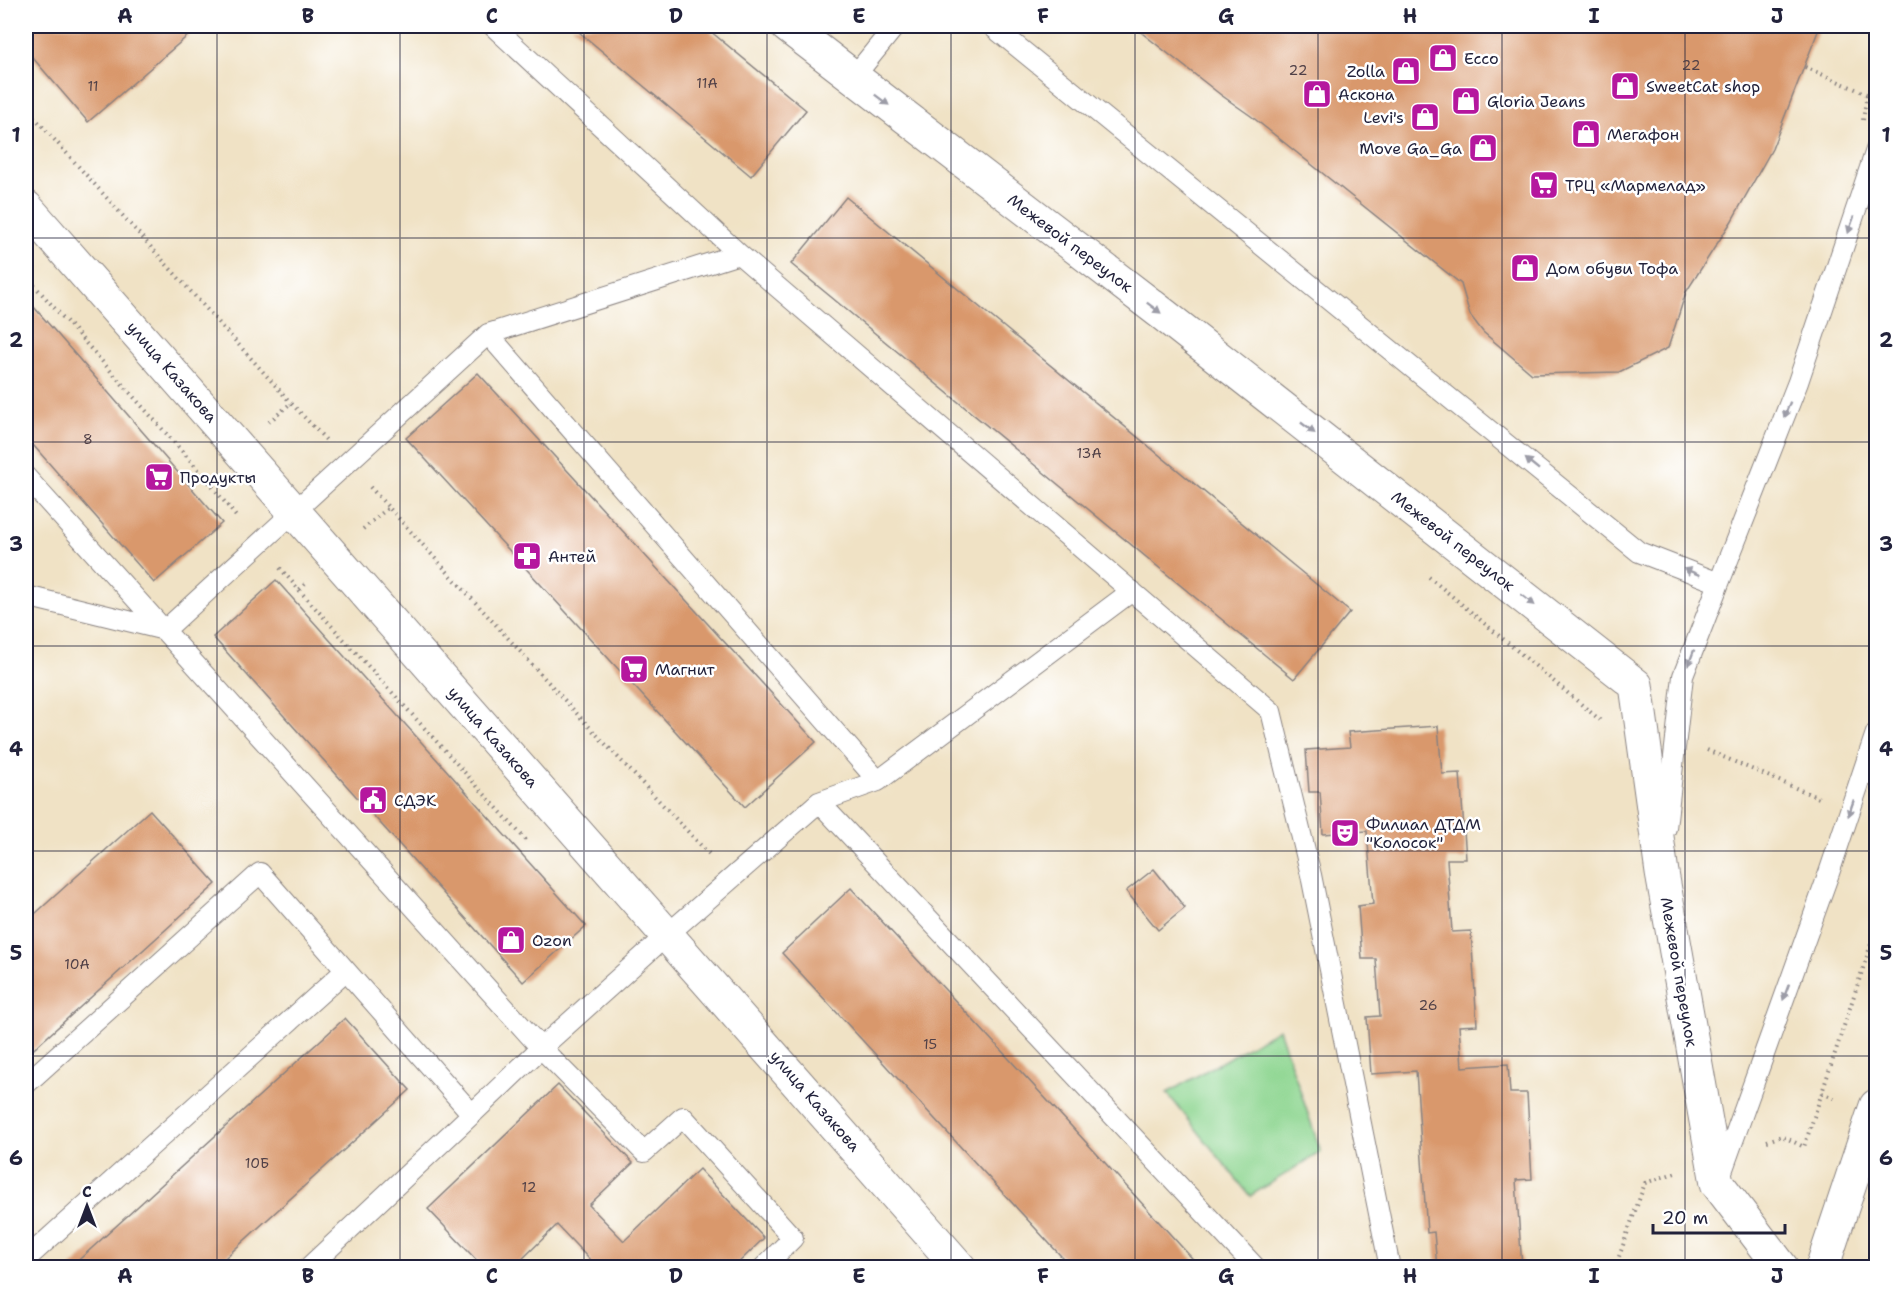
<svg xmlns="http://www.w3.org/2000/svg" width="1902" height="1293" viewBox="0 0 1902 1293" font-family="'Shantell Sans',sans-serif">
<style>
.green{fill:#8ed691;stroke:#587c66;stroke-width:1.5}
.building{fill:#d9986c}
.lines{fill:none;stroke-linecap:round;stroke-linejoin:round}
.lane-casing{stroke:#898280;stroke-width:22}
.street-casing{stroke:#898280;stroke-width:35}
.secondary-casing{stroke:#898280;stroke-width:35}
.path{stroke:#898280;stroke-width:4;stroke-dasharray:1.5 4.5;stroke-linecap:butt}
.lane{stroke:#fff;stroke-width:20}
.street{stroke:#fff;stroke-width:33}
.secondary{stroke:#fff;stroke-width:33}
.oneway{fill:#9c9ca7}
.grid{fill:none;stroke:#22223b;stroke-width:1.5;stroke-opacity:0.55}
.labels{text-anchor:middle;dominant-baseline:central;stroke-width:5;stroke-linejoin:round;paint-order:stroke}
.number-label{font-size:14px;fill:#504047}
.poi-label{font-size:16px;fill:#22223b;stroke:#fff;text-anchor:start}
.street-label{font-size:16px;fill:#22223b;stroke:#fff}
.neatline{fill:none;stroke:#22223b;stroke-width:2}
.grid-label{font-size:20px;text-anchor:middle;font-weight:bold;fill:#22223b}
</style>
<rect width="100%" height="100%" fill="#fff"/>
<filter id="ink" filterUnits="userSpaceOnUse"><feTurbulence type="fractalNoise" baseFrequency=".0167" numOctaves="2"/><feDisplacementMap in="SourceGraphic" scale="12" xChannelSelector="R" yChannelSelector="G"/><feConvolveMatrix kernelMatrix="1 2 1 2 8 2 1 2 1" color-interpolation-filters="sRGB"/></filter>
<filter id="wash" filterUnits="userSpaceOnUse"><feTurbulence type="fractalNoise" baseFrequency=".008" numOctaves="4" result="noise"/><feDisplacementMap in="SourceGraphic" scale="24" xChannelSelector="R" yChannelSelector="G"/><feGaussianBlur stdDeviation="1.35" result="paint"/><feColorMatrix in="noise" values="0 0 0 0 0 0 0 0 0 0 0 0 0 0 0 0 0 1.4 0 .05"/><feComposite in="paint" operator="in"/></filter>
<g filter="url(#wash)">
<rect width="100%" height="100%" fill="#f0e2c5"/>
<path class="green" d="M1279,1029l42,123 -71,44 -83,-103z"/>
<g id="blocks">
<path class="building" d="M26,26h173l-111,96 -62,-72z
M572,26h132l102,84 -55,66z
M1133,26h687l-48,123 -41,73 -45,70 -18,56 -49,24 -87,2 -49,-42 -13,-17 -9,-31 -210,-168 -30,-21z
M846,197l504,415 -56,67 -503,-415z
M26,298l196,225 -68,60 -128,-146z
M478,373l338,369 -71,65 -339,-369z
M276,580l310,346 -63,56 -310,-345z
M1438,726l4,48 18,-1 6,86h-19l5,73 19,-1 6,94 -18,1 3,41 46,-3 2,29h17l5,86 -16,1 6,88h-85l-3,-36 -7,1 -11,-162 -45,3 -4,-57 13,-1 -4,-57h-14l-4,-53 15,-2 -6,-73 -44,3 -3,-42h-11l-3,-42 44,-3 -2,-15z
M150,810l66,74 -190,172v-134z
M1154,869l31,39 -27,22 -32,-39z
M851,888l245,265 105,115h-129l-290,-315z
M345,1018l65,72 -196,178h-144z
M558,1085l75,78 -44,42 35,36 75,-72 65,69 -31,30h-149l7,-7 -34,-36 -44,43h-29l-56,-59z"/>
</g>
</g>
<g filter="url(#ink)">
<use href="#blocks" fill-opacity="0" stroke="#898280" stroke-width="1.5"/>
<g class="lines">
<g class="lane-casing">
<path id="lane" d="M493,26l246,228
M992,26l647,526 80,31 79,-201 78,-232
M853,78l42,-52
M26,477l515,571 103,104 39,-35 110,121 -30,30
M26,596l139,34 323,-296 251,-80 532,457 40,164 79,393
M878,781l254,-190
M819,802l437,466
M1666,828l17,-152 36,-93
M26,1084l234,-211 212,241 69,-66 127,-114 151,-132 59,-21 -390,-447
M1720,1177l109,-304 47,-140
M26,1259l319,-288
M308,1268l164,-154"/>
</g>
<g class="street-casing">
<path id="street" d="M787,26l377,289 472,370 26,188 55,310 65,85
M26,207l934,1061"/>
</g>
<g class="secondary-casing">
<path id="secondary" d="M1822,1268l54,-162"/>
</g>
<path class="path" d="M1805,67l71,31
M26,108l265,295
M1863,120l4,-26 9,-16
M26,276l179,201 4,-3
M269,422l22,-19 35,37
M205,477l33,42
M370,487l210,230 129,137
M363,529l25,-21
M280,568l19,22 6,-6
M1429,577l171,143
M299,590l227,250
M1707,750l112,48
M1822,1093l16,7
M1767,1141l15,-5 22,11 72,-218
M1615,1268l30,-85 30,-10"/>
<use href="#lane" class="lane"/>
<use href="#street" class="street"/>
<use href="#secondary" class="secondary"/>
</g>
<defs><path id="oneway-solid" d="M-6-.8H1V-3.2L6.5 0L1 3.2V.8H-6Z" transform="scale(1.5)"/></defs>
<g class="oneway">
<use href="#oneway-solid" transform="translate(882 100) rotate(37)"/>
<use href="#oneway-solid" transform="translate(1851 225) rotate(109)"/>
<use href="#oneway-solid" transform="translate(1154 308) rotate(37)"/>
<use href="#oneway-solid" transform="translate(1787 410) rotate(111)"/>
<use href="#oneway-solid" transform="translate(1308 428) rotate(38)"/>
<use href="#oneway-solid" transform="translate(1532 464) rotate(-141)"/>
<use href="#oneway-solid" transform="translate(1692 572) rotate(-158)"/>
<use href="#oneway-solid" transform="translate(1528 600) rotate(38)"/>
<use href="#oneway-solid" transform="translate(1691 658) rotate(111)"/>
<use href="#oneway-solid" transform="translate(1851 808) rotate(109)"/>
<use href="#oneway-solid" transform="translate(1786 992) rotate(110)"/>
</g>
</g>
<path class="grid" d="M217,26v1242M400,26v1242M584,26v1242M767,26v1242M951,26v1242M1135,26v1242M1318,26v1242M1502,26v1242M1685,26v1242M26,238h1850M26,442h1850M26,646h1850M26,851h1850M26,1056h1850"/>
<defs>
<g id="shop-square" transform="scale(1.5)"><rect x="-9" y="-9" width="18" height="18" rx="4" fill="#b5179e" stroke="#fff"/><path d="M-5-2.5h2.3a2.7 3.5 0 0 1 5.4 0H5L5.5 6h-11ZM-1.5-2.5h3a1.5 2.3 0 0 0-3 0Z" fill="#fff"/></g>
<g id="supermarket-square" transform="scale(1.5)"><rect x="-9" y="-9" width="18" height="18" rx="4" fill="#b5179e" stroke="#fff"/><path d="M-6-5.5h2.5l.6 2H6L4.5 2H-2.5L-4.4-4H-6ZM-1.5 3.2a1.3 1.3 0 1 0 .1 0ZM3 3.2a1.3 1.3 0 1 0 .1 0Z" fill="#fff"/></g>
<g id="pharmacy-square" transform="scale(1.5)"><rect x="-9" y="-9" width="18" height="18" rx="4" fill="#b5179e" stroke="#fff"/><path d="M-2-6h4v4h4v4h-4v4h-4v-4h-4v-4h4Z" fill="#fff"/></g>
<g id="civic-square" transform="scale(1.5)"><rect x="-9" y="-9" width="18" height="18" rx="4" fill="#b5179e" stroke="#fff"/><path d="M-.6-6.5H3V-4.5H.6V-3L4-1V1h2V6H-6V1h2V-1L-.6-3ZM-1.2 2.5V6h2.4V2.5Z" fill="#fff"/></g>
<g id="theatre-square" transform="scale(1.5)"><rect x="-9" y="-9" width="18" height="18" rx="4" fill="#b5179e" stroke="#fff"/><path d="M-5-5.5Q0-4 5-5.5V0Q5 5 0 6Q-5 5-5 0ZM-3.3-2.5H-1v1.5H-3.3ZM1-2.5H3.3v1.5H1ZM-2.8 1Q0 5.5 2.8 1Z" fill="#fff"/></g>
</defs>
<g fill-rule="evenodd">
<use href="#shop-square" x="1443" y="58"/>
<use href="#shop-square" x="1406" y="71"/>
<use href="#shop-square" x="1625" y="86"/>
<use href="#shop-square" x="1317" y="94"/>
<use href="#shop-square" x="1466" y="101"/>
<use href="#shop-square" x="1425" y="117"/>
<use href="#shop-square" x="1586" y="134"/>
<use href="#shop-square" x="1483" y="148"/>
<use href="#supermarket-square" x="1544" y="185"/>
<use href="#shop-square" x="1525" y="268"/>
<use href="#supermarket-square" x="159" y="477"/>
<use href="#pharmacy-square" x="527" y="556"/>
<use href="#supermarket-square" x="634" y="669"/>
<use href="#civic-square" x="373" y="800"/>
<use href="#theatre-square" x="1345" y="833"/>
<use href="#shop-square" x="511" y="940"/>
</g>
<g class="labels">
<g class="number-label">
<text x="1691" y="65">22</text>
<text x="1298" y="70">22</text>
<text x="707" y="83">11А</text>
<text x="93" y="86">11</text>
<text x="88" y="439">8</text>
<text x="1089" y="453">13А</text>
<text x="77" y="964">10А</text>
<text x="1428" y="1005">26</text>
<text x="930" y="1044">15</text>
<text x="257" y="1163">10Б</text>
<text x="529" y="1187">12</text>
</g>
<g class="poi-label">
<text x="1464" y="58">Ecco</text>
<text x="1385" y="71" text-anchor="end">Zolla</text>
<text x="1646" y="86">SweetCat shop</text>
<text x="1338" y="94">Аскона</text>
<text x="1487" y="101">Gloria Jeans</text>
<text x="1404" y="117" text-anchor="end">Levi's</text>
<text x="1607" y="134">Мегафон</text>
<text x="1462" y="148" text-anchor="end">Move Ga_Ga</text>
<text x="1565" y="185">ТРЦ «Мармелад»</text>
<text x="1546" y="268">Дом обуви Тофа</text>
<text x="180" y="477">Продукты</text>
<text x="548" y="556">Антей</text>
<text x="655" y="669">Магнит</text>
<text x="394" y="800">СДЭК</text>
<text x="1366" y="824">Филиал ДТДМ<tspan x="1366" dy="18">"Колосок"</tspan></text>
<text x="532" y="940">Ozon</text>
</g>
<g class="street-label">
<text transform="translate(1070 243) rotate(37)">Межевой переулок</text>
<text transform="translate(172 372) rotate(49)">улица Казакова</text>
<text transform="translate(1453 541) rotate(38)">Межевой переулок</text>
<text transform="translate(493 737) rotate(49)">улица Казакова</text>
<text transform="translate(1679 972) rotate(80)">Межевой переулок</text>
<text transform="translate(815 1101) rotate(49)">улица Казакова</text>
</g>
</g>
<rect width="1902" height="1293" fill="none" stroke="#fff" stroke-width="66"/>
<g transform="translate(87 1206)" stroke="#ffffff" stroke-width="4.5" paint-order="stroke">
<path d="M0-4.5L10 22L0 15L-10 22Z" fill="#22223b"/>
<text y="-9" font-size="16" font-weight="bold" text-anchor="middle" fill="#22223b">С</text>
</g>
<path d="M1653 1224v9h132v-9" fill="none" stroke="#22223b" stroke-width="3"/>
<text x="1662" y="1224" font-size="18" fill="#22223b" stroke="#ffffff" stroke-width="4.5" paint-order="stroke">20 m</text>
<rect x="33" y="33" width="1836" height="1227" class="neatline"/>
<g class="grid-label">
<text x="125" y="23">A</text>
<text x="308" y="23">B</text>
<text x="492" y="23">C</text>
<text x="676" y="23">D</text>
<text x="859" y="23">E</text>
<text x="1043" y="23">F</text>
<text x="1226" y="23">G</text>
<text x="1410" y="23">H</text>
<text x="1594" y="23">I</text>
<text x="1777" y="23">J</text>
<text x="16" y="142">1</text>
<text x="1886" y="142">1</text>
<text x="16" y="347">2</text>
<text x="1886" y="347">2</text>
<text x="16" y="551">3</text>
<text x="1886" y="551">3</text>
<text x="16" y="756">4</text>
<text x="1886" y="756">4</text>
<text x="16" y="960">5</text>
<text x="1886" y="960">5</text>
<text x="16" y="1165">6</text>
<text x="1886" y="1165">6</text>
<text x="125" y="1283">A</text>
<text x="308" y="1283">B</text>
<text x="492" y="1283">C</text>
<text x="676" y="1283">D</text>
<text x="859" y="1283">E</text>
<text x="1043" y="1283">F</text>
<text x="1226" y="1283">G</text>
<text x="1410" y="1283">H</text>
<text x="1594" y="1283">I</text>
<text x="1777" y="1283">J</text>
</g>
</svg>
